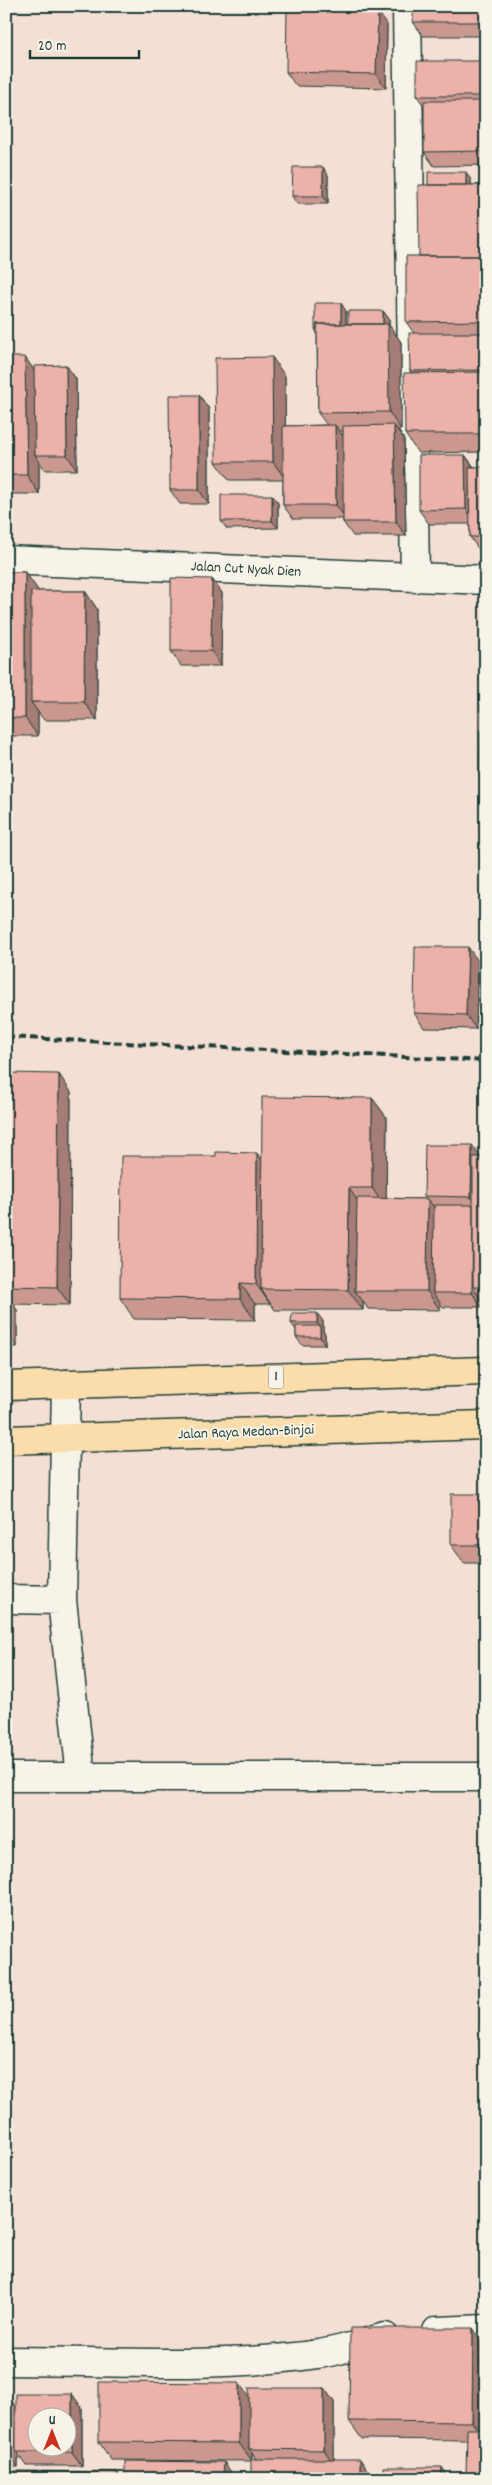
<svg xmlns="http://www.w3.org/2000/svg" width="492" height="2485" viewBox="0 0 492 2485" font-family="Dekko,sans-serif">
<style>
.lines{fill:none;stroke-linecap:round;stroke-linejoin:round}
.street-casing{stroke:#1f3d34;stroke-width:31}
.primary-casing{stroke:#1f3d34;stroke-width:31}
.street{stroke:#f7f3e8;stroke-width:28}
.primary{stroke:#fbddab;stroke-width:28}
.rail{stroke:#1f3d34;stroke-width:4;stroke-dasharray:8 4;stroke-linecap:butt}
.wall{fill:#cb9890;stroke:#1f3d34;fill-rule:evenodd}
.shaded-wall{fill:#a57c76;stroke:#1f3d34}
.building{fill:#ecb1a8;stroke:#1f3d34;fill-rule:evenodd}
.labels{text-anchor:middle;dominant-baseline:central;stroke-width:4;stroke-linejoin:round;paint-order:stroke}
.shield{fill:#f7f3e8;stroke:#60746a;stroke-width:1}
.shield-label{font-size:14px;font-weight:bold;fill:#1f3d34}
.street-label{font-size:15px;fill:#1f3d34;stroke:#f7f3e8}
</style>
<rect width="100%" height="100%" fill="#f4dfd5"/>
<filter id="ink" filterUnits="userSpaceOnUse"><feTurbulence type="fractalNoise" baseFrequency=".02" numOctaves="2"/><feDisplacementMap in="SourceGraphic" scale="10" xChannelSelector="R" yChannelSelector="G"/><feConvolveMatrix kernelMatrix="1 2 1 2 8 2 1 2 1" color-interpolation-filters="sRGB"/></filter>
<g filter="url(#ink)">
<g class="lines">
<g class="street-casing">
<path id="street" d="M407,6l8,572
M6,560l480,20
M66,1384l-4,216 19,177
M6,1599l56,1
M6,1777h480
M437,2331l49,-2
M6,2361c103,0 210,8 312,-7 23,-3 45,-11 67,-17"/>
</g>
<g class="primary-casing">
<path id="primary" d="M6,1386l480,-15
M6,1440l480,-15"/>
</g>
<use href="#street" class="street"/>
<use href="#primary" class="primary"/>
<path class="rail" d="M6,1037l480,24"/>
</g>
<path class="wall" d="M486,6v30h-63l-10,-14z
M387,25l-1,63 -90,-2 -10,-14z
M486,61v104l-52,1 -10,-14v-46l-7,-10z
M328,175v29h-31l-5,-8z
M471,180v5h15v267l-68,1 -13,-19 6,-61 -1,-2 4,-38 -8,-11 13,-66 9,-71z
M346,311v13h2l35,-13 6,8v6l12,17v88h-3l6,9 2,97h-53l-10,-14v-3h-50l-10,-14v-25h-54l-13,-18 69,-86v50l42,-1 -9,-12 -1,-80 -2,-4zM339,431h4v5z
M6,357l28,13 32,-5 10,14 1,91h-32l-6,-9v33h-33z
M199,395l10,14v95h-29l-10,-14z
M465,455l9,12h12v84h-6l-10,-14v-13h-41l-10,-14z
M272,495l6,8v25l-51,1 -6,-8z
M6,572h19l13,19h47l12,18v111h-53l-6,-8v24h-32z
M212,579l10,14 -1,73h-40l-10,-15z
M486,704v107l-6,-8z
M468,947l8,82 -52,-1 -10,-15z
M486,960v57l-8,-11z
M6,1073l65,19 -1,213 -57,-1 4,6v37h-11z
M372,1098l15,20 -1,80 40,1 -2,-3 48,-51 8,12h6v148l-4,-4v6h-39l-3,-4v7l-72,-1 -5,-8v9h-88l-5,-7v1h-15v16l-121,-1 -14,-21 141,-139z
M323,1321v10l2,3v11h-23l-6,-8v-7l-5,-7z
M486,1494v69h-22l-13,-18z
M473,2328l12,19v82l-19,11 -104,-1 -13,-18z
M324,2388l10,14v57l39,19 -122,-17 -140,-1 -12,-18 150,-44zM252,2452l4,7h-4z
M72,2394l10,14v58h-56l-8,-12v13h-12v-71h2l8,12z"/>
<path class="shaded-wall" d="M378,11l9,14 -1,63 -10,-14z
M323,167l5,8v29l-5,-8z
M466,172l5,8v16l-5,-7z
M341,303l5,8v26l-5,-8z
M383,311l6,8v6l12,17v88l-12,-18 -6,-82z
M482,333l4,5v36l-3,-4z
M25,357l13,19 -3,79 4,6v33l-12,-19z
M272,357l13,19 1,104 -13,-18z
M66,365l10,14 1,91 -10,-15z
M199,395l10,14v95l-10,-14z
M335,425l10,14 1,80 -10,-14z
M394,425l10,14 2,97 -10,-14z
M465,455l10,15 1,54 -10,-15z
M272,495l6,8v25l-6,-7z
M25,572l13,18v112h-7l7,10v24l-13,-18z
M212,579l10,14 -1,73 -10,-15z
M85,591l12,18v111l-13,-18z
M468,947l10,14 -2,68 -10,-14z
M59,1074l12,18 -1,213 -13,-18z
M372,1098l15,20 -1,91 -14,-21z
M472,1145l10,14 -1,52 -10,-14z
M257,1153l14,20 -10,116 9,14v1l-14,-20z
M349,1188l14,21 -8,82 8,10v9l-15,-20z
M428,1199l13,18 -8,76 7,9v8l-13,-19z
M474,1205l-1,82 9,14v6l-10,-14z
M240,1283l15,21v16l-15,-21z
M7,1296l10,14v37l-10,-14z
M317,1313l6,8v10l2,3v11l-5,-8v-10l-3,-4z
M473,2328l12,19v93l-13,-18z
M239,2383l13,18 -3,48 3,3v9l-13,-18z
M324,2388l10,14v62l-10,-14z
M72,2394l10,14v58l-10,-14z
M8,2396l10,14 -2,42 2,2v13l-10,-14z
M360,2459l13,19v1h-13z
M224,2462l12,17h-13z
M442,2467l8,12h-9z
M117,2472l5,7h-5z"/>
<path class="building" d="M413,6h73v16h-73z
M287,9l91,2 -2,63 -90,-2z
M417,61h69v35h-69z
M424,101h62v50l-62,1z
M293,167h30v29h-31z
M428,172h38v13h-38z
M418,185h68v71h-67z
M406,256h80v65l-80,1z
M315,303h26v21h-24v5h-2z
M348,311h35v13h-35z
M317,324h71l1,88 -71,1z
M409,333h73l1,37 -73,1z
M6,357h19l2,118h-21z
M272,357l1,105h-57l-1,-104z
M66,365l1,90h-32l-1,-89z
M486,372v62h-81l-1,-61z
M169,395h30v95h-29z
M335,425l1,80h-53v-79z
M394,425l2,97h-53v-96z
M419,455h46l1,54 -47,1z
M469,467h17v70h-16z
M221,495h51v26h-51z
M6,572h19v146h-19z
M171,578l41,1 -1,72h-40z
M31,591h54l-1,111h-53z
M481,704h5v99h-6z
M415,947h53l-2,68 -52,-2z
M478,960h8v46h-8z
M6,1073l53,1 -2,213 -51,-1z
M262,1097l110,1v90h-23l-1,102 -87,-1z
M425,1145h47l-1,52 -47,-1z
M216,1152l41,1 -1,131 -16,-1v16l-120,-1 1,-142h95z
M473,1157h13v130h-13z
M357,1198l71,1 -1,92h-72z
M434,1205h39l-1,88h-39z
M6,1296h1v37h-1z
M292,1313h25v10h-26z
M296,1326h24v11h-24z
M451,1494h35v51h-35z
M350,2328h123l-1,94 -123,-1z
M99,2382l140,1v60l-140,-1z
M249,2388h75v62l-75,-1z
M16,2394h56v58h-56zM38,2418h30v30h-30z
M6,2396h2v57h-2z
M467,2429h19v50h-20z
M251,2459h109v20h-109z
M125,2461l99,1 -1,17h-98z
M383,2467h59l-1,12h-58z
M6,2471l111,1v7h-111z"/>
</g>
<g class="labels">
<rect class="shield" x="268.5" y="1365.5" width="15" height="23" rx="4"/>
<g class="shield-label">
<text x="276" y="1377">1</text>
</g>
<g class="street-label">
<text transform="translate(246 570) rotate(3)">Jalan Cut Nyak Dien</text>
<text transform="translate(246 1433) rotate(-2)">Jalan Raya Medan-Binjai</text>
</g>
</g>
<rect width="492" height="2485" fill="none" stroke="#f7f3e8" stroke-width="25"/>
<rect x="12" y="12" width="467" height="2460" fill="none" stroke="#1f3d34" stroke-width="2" filter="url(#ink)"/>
<g transform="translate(52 2432)"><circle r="24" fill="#f7f3e8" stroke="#a1aaa0"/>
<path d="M0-4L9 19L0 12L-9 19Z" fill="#c8321e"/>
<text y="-8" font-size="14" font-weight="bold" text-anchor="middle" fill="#1f3d34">U</text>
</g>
<path d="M30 50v8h109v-8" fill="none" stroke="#1f3d34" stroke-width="2.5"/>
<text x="38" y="50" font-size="15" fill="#1f3d34" stroke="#f7f3e8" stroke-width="4" paint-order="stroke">20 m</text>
</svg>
